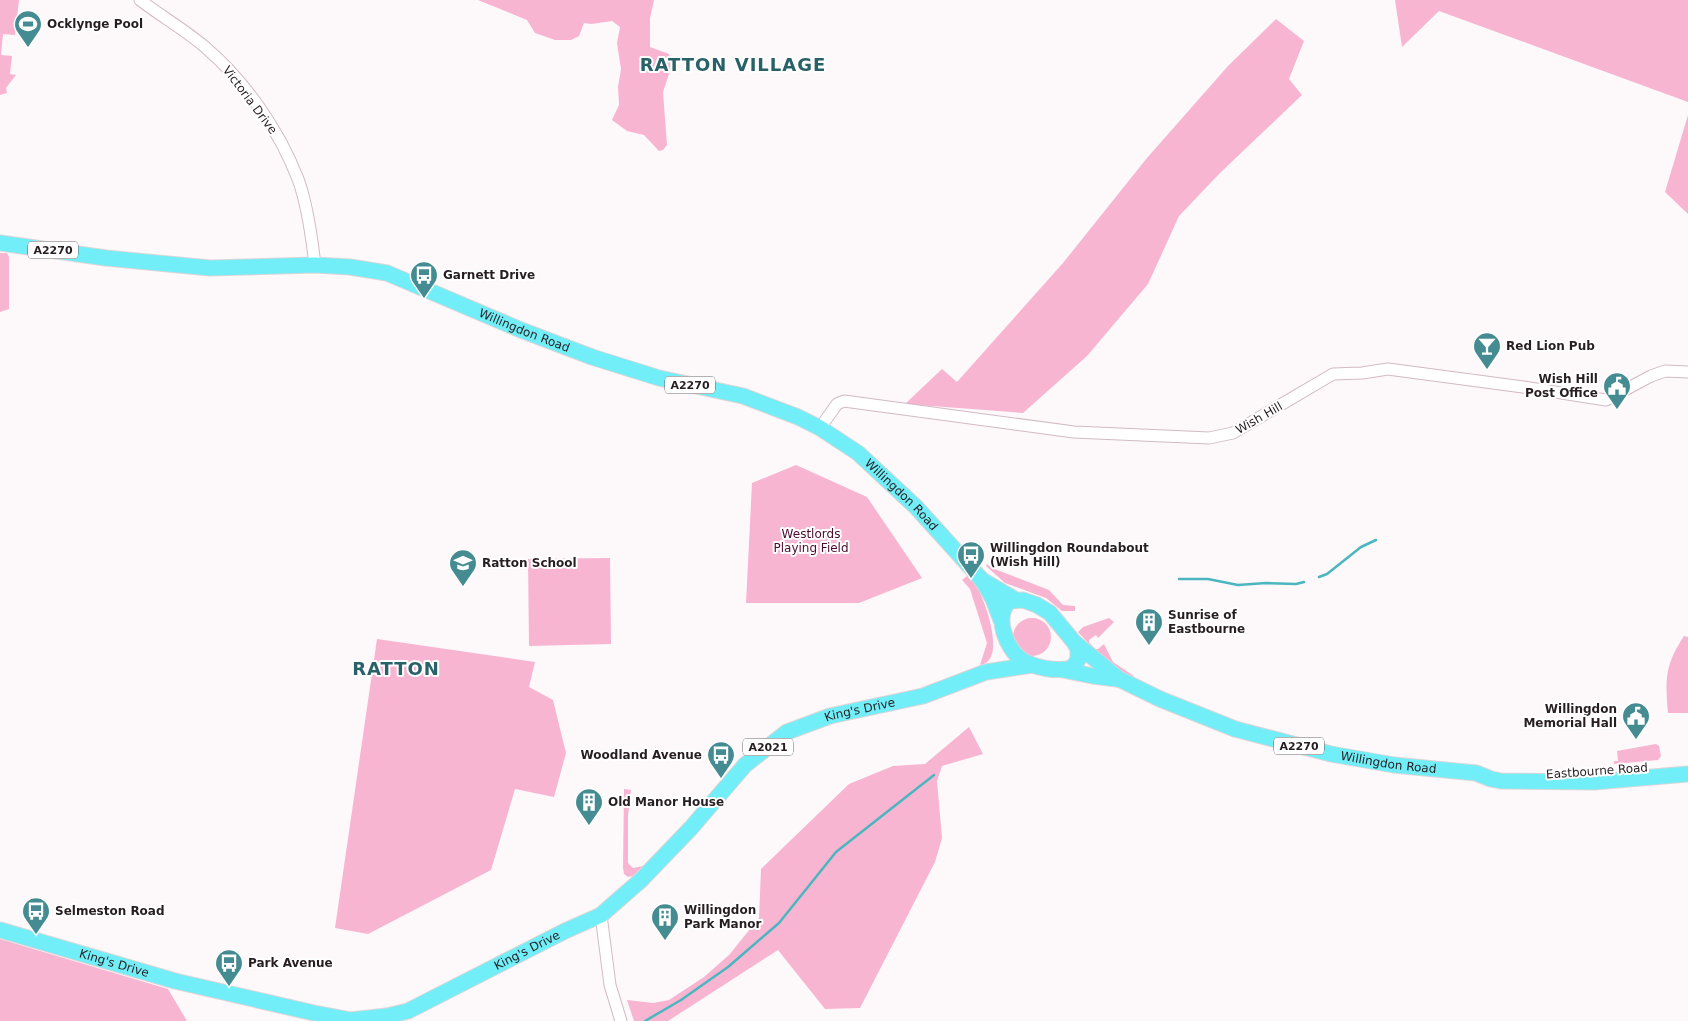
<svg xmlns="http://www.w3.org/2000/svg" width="1688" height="1021" viewBox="0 0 1688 1021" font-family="'DejaVu Sans',sans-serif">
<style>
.green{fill:#f7b5d1}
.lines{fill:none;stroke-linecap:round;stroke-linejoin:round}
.stream{stroke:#4cb6c0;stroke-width:2.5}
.tertiary-casing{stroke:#d2bac4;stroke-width:13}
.primary-casing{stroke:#d8d6d7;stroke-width:17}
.tertiary{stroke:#fff;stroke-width:11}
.primary{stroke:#71eef7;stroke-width:15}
.labels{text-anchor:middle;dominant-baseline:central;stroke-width:4;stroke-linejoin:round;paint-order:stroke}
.shield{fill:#fff;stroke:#686264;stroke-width:1}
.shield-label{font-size:11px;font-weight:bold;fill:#271e21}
.poi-label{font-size:12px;font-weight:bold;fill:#271e21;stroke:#fff;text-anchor:start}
.street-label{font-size:12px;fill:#271e21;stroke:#fff}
.park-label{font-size:12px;fill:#4c0b30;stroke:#fff}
.district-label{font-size:18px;font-weight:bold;letter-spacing:1px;fill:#286167;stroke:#fff}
</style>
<rect width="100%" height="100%" fill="#fdf8fa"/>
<path class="green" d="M0,0h19l-4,35 -12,-1 -2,21 11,1 -2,18 6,1 -10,13 1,5 -7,2z
M478,0h176l-4,18v29l19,7 2,14 -8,24 4,53 -4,5 -4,1 -15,-16 -17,-4 -15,-11 7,-15 -1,-18 3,-18 -4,-26 3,-16 -8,-6 -21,3 -7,-1 -5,13 -8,4h-16l-20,-7 -8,-13z
M1395,0h293v102l-249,-91 -37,36z
M1276,19l28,22 -15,38 13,16 -82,78 -41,43 -31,68 -61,72 -64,57 -118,-9 37,-35 15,13 106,-119 84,-105 81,-92z
M1688,115v99l-23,-22z
M0,253h7l2,4v52l-9,3z
M796,465l71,32 55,81 -63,25h-113l6,-120z
M610,558l1,86 -82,2 -1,-87z
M987,564l5,4 57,22 14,15 12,1v5h-13l-16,-13 -41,-15 -19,-17z
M967,576c5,4 9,9 12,15 7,14 23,59 8,71 -2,2 -5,2 -7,3l7,-22 -17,-54 -8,-9z
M1013 637a19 19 0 1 1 38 0a19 19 0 1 1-38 0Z
M1109,618l5,4 -16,16 -2,-3 -7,5v2l6,7h3l6,-5 9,18 18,12 10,9c-24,-13 -44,-30 -63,-51l5,-5z
M1684,636l4,1v76h-20c-3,-34 -3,-48 16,-77z
M377,639l158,23 -6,25 24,13 13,53 -12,44 -39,-8 -24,81 -123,64 -33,-6z
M969,727l14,27 -41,12 -5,15 5,57 -7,24 -75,146 -35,1 -47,-59 -110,71h-34l-7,-21 26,3 16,-3 35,-23 25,-22 30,-37 2,-49 88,-85 44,-18 32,-2z
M1656,744l3,2 2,10 -3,4 -44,4v-3h4l-1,-10z
M624,789l7,1 -3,26v47l5,5 10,-2 -10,10 -5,1 -4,-3 -1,-6z
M0,939l168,50 19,32h-187z"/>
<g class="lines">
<path class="stream" d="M1319,577l8,-3 34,-27 15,-7
M1179,579h29l30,6 28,-2 30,1 8,-2
M645,1021l36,-21 47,-33 51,-44 57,-71 98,-77"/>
<g class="tertiary-casing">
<path id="tertiary" d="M140,0c21,16 45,30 65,47 40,34 74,83 93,132 9,24 14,60 17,86
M820,428l17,-24 7,-3 230,31 135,6 24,-5 100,-59 29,-1 26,-4 135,18 83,13 45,-24 14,-5 23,1
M601,915l9,70 11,36"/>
</g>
<g class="primary-casing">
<g id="primary">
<path id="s1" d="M0,243l106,15 104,10 105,-3 35,2 37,6 134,57 71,27 67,21 84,18 55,21 22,11 38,25 58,54 66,73 11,19 8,21"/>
<path d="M982,580l34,20"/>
<path d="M1023,600l14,5 13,8 24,29 4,7v11l-6,8c-15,4 -37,0 -50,-8 -16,-12 -29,-44 -12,-59z"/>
<path id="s2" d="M1074,642l45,37 41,20 75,30 96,25 63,11 82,8 15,6 10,2 93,1 94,-8"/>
<path d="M1063,670l30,6 24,3"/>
<path id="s3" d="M0,930l175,51 139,32 37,7 36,-4 21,-5 157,-80 36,-16 40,-35 50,-52 54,-63 42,-33 43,-16 93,-20 63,-24 46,-7"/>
</g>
</g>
<use href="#tertiary" class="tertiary"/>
<use href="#primary" class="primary"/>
</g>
<defs>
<g id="stadium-pin" transform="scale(1.4375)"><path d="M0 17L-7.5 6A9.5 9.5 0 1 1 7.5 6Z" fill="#448b92" stroke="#fff"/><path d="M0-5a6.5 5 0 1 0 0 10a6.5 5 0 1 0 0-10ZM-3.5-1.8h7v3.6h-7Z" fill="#fff"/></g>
<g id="bus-pin" transform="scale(1.4375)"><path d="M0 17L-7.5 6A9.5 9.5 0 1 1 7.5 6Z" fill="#448b92" stroke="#fff"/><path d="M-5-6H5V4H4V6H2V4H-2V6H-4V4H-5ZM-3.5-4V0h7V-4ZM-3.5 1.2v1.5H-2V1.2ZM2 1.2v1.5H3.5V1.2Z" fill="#fff"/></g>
<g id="bar-pin" transform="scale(1.4375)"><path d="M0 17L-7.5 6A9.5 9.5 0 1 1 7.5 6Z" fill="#448b92" stroke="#fff"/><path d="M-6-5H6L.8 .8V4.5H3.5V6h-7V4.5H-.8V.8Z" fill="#fff"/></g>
<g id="civic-pin" transform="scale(1.4375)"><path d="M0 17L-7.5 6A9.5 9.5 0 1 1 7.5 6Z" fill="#448b92" stroke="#fff"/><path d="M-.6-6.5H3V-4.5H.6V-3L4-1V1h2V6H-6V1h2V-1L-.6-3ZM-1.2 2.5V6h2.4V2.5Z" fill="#fff"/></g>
<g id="school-pin" transform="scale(1.4375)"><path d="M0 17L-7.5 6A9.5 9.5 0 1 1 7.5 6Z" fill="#448b92" stroke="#fff"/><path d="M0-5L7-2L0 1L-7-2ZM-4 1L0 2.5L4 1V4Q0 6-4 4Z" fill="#fff"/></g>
<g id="building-pin" transform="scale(1.4375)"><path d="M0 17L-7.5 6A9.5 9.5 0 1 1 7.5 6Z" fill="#448b92" stroke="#fff"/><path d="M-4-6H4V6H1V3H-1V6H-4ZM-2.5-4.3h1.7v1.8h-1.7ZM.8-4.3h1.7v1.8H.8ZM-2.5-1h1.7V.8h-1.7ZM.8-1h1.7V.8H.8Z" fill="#fff"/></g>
</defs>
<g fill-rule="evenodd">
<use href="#stadium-pin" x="28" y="24"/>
<use href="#bus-pin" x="424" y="275"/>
<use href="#bar-pin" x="1487" y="346"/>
<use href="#civic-pin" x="1617" y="386"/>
<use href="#bus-pin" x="971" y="555"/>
<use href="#school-pin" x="463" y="563"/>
<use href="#building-pin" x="1149" y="622"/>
<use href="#civic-pin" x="1636" y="716"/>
<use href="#bus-pin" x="721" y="755"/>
<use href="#building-pin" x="589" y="802"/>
<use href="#bus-pin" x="36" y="911"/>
<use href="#building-pin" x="665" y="917"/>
<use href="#bus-pin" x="229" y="963"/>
</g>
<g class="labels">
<g class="shield">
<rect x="28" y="241.5" width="50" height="17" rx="4"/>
<rect x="665" y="376.5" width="50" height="17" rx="4"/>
<rect x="1274" y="737.5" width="50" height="17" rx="4"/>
<rect x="743" y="738.5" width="50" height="17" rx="4"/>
</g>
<g class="shield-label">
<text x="53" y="250">A2270</text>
<text x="690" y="385">A2270</text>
<text x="1299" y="746">A2270</text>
<text x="768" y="747">A2021</text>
</g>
<g class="poi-label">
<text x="47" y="24">Ocklynge Pool</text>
<text x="443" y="275">Garnett Drive</text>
<text x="1506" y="346">Red Lion Pub</text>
<text x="1598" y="379" text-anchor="end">Wish Hill<tspan x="1598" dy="14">Post Office</tspan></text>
<text x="990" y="548">Willingdon Roundabout<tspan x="990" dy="14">(Wish Hill)</tspan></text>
<text x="482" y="563">Ratton School</text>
<text x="1168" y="615">Sunrise of<tspan x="1168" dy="14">Eastbourne</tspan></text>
<text x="1617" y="709" text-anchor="end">Willingdon<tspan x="1617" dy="14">Memorial Hall</tspan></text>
<text x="702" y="755" text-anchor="end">Woodland Avenue</text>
<text x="608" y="802">Old Manor House</text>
<text x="684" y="910">Willingdon<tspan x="684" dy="14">Park Manor</tspan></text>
<text x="55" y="911">Selmeston Road</text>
<text x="248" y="963">Park Avenue</text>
</g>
<g class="street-label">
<text transform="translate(250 100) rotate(53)">Victoria Drive</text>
<text stroke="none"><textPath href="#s1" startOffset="538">Willingdon Road</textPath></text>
<text transform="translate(1259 418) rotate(-30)">Wish Hill</text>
<text stroke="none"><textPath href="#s1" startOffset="956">Willingdon Road</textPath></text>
<text stroke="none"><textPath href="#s3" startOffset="974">King's Drive</textPath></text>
<text stroke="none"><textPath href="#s2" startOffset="342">Willingdon Road</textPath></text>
<text transform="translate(1597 771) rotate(-4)">Eastbourne Road</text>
<text stroke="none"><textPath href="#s3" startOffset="554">King's Drive</textPath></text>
<text stroke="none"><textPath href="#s3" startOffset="119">King's Drive</textPath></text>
</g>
<g class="park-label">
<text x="811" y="534">Westlords<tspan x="811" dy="14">Playing Field</tspan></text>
</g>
<g class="district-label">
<text x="733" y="64">RATTON VILLAGE</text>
<text x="396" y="668">RATTON</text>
</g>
</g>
</svg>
